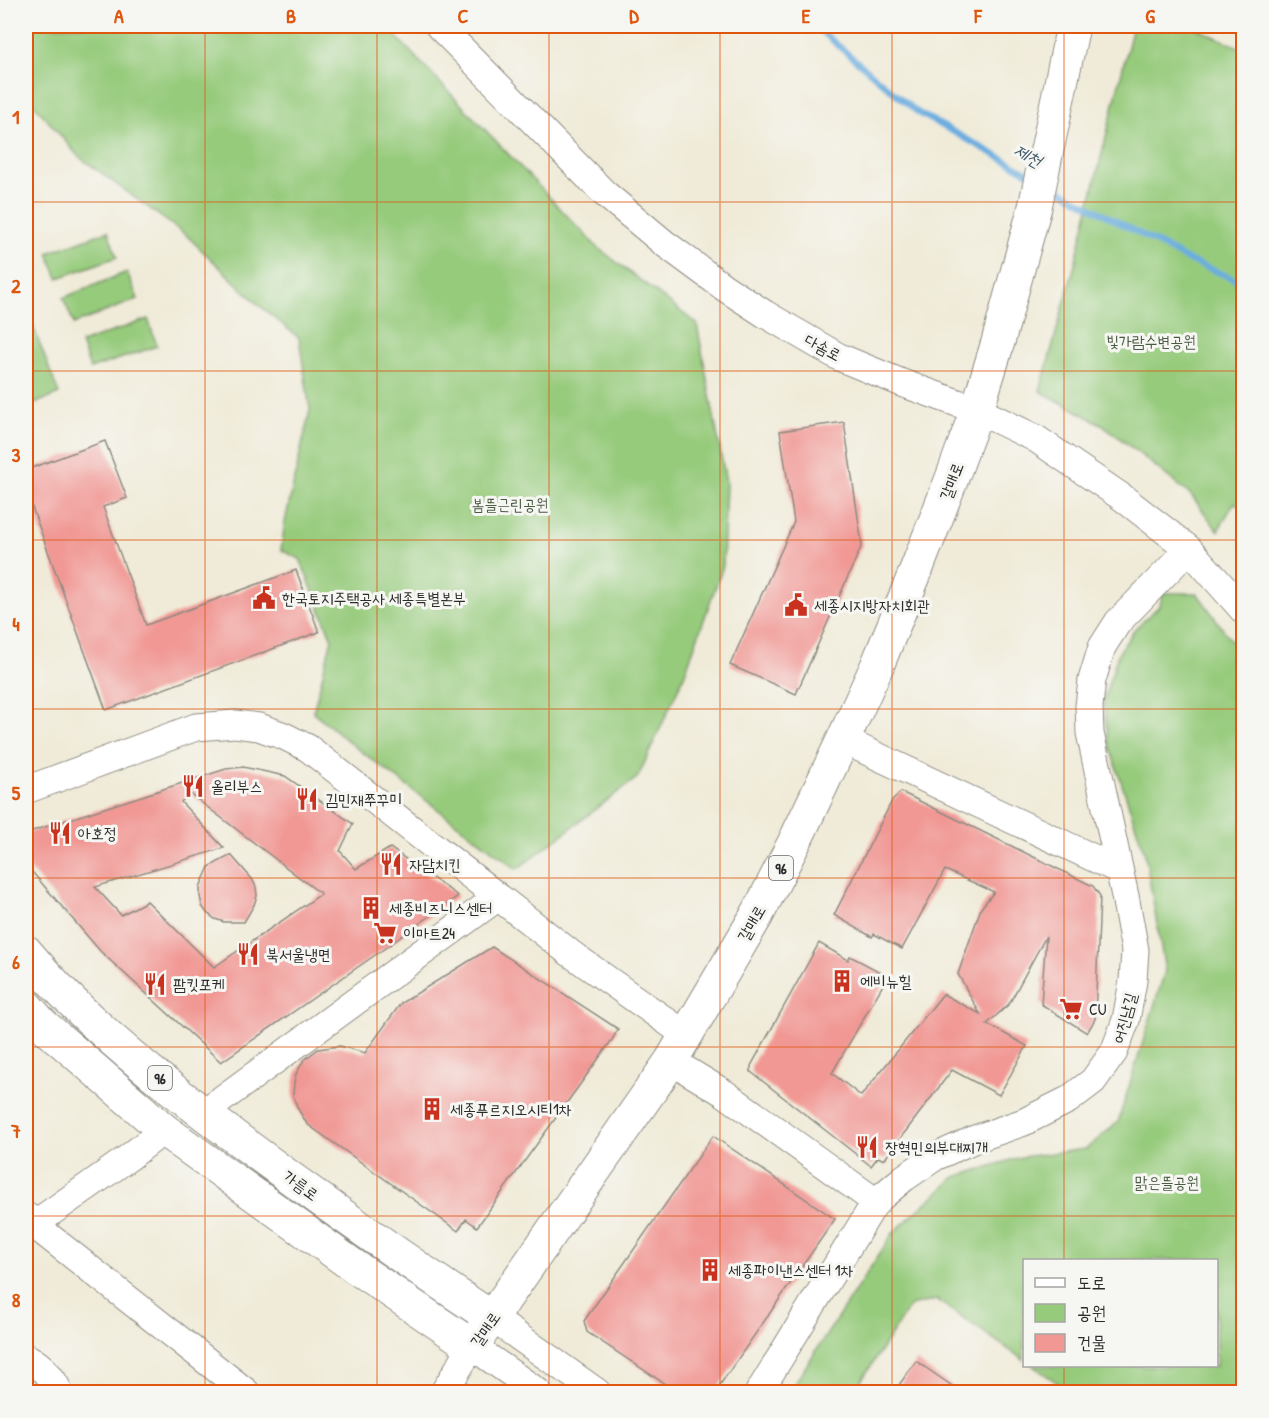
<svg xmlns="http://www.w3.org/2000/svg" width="1269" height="1418" viewBox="0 0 1269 1418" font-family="'Patrick Hand','Poor Story',sans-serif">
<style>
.green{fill:#96cb7c;stroke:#607b54;stroke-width:1.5}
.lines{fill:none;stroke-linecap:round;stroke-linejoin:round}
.stream{stroke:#6baddf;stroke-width:6}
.building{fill:#f19894;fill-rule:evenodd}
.minor-casing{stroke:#8e8b82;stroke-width:29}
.major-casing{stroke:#8e8b82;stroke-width:35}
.minor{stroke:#fff;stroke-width:27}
.major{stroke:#fff;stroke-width:33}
.grid{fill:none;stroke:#df570e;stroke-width:1.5;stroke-opacity:0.55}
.labels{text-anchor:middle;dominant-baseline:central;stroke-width:6;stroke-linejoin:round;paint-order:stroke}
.shield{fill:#f6f6f2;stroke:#686867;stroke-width:1.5}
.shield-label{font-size:15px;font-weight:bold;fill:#2b2b2b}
.park-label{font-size:16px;fill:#4b5b43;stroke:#f6f6f2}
.street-label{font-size:16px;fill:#2b2b2b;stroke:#f6f6f2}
.poi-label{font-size:16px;fill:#2b2b2b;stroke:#f6f6f2;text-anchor:start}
.water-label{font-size:18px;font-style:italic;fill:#41586a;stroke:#f6f6f2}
.neatline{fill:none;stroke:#df570e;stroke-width:2}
.grid-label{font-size:20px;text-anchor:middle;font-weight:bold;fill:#df570e}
</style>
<rect width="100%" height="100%" fill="#f6f6f2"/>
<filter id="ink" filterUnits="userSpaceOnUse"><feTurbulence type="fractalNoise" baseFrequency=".0167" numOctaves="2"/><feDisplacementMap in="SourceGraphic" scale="12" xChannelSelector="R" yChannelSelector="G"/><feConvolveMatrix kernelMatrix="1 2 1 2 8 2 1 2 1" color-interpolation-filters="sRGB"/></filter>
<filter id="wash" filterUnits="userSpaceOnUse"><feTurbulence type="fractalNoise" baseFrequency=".008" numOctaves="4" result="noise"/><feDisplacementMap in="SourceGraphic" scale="24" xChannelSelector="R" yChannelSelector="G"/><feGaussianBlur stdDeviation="1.35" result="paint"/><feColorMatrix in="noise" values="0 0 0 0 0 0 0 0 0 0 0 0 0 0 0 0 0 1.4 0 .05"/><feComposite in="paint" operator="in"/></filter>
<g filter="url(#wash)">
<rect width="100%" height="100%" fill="#f0ebd8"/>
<path class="green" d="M26,26h360l211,221 100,77 29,158 -3,84 -39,110 -46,101 -121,92 -163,-123 -41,-34 19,-73 -32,-80 -19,-9 4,-28 25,-112 -11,-72 -39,-32 -73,-70 -109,-80 -52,-61z
M1133,26h58l52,23v457l-9,-3 -16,28 -27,-36 -88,-70 -63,-34 34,-123z
M108,231l9,26 -59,21 -10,-25z
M127,272l11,27 -64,25 -11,-26z
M26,308l33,86 -33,13z
M148,319l9,27 -67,23 -9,-26z
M1163,593h34l46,64v735h-172l-38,-26h183v-106h-192v100l-87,-60 -27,6 -56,86h-65l104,-159 62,-56 66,-20 65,-8 32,-27 47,-151 -20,-117 -36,-109 -6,-44 15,-47 16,-24 26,-25z"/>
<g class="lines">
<path class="stream" d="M815,26l102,86 115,63
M1049,184l137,75 58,24"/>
</g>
<g id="blocks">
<path class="building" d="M844,422l18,123 -66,149 -66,-29 64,-143 -14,-91z
M105,441l22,57 -24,9 43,118 150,-55 23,62 -213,78 -80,-219v-21z
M243,767l42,9 68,48 -13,27 16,18 34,-21 68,48 -77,55 -160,111 -120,-110 -75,-87v-32l200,-64zM189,793l132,101 -107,73 -67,-66 -26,14 -26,-28 129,-39 -43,-46z
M901,792l192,94 7,10 -5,123 -8,14 -46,-29 5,-68 -37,68 -22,20 40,22 -28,49 -47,-25 -68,90 -6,-3 -7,9 -120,-94v-6l68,-123 29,17 2,-4 38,20 -56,97 29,23 82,-102 37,20 -22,-40 23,-66 13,-16 -49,-22 -43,79 -28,-15 -2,3 -38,-22 59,-116z
M231,855l21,24 4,8 1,9 -3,9 -10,17h-20l-9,-3 -8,-6 -5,-7 -2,-10v-9l9,-20z
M492,947l126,82 -6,11 -135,187 -11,-8 -8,12 -151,-107 -9,-15 -5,-13 1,-13 2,-9 8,-14 14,-11 22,-3 25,7 36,-50z
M713,1136l122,83 -120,173h-38l-90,-60 -3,-11z
M916,1361l45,31h-67z"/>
</g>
</g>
<g filter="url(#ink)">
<use href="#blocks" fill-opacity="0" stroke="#8e8b82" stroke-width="1.5"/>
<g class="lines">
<g class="minor-casing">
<path id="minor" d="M439,26l165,167 60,50 61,45 40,26 74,43 63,26 75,27 58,28 88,60 66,51 55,62
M843,740l276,130
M26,790l170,-63 39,-3 24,3 25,9 24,12 262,205 116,82
M671,1061l53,32 152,109
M203,1113l295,-216
M26,1216l7,8 213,168
M26,1230l102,-72 36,-28
M492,1318l105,74
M26,1357c16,8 26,19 33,35
M444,1392l28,-46 66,46
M759,1392l114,-186 7,-8 24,-20 31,-21 40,-18 49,-17 44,-22 25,-19 21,-29 12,-32 7,-39 2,-31 -10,-54 -35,-163 -1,-27 3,-26 10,-33 16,-25 71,-73"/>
</g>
<g class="major-casing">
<path id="major" d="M26,952c62,74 140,134 217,191 82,61 165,119 249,175
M26,1006l16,18 122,106 184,132 124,84 199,-285 86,-146 37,-72 49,-103 34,-74 36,-88 39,-100 25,-68 21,-68 37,-135 38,-181"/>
</g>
<use href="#minor" class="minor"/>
<use href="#major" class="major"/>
</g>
</g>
<path class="grid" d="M205,26v1366M377,26v1366M549,26v1366M720,26v1366M892,26v1366M1064,26v1234M26,202h1218M26,371h1218M26,540h1218M26,709h1218M26,878h1218M26,1047h1218M26,1216h1218M1064,1366v26"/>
<defs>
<g id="civic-bare" transform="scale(1.8)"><path d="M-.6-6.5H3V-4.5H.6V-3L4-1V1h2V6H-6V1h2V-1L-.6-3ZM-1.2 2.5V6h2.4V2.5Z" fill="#c8321e" stroke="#f6f6f2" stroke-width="2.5" paint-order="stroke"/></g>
<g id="restaurant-bare" transform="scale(1.8)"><path d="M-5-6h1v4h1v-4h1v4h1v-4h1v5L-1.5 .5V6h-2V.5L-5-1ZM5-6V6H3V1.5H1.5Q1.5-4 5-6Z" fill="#c8321e" stroke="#f6f6f2" stroke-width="2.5" paint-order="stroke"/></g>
<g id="building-bare" transform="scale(1.8)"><path d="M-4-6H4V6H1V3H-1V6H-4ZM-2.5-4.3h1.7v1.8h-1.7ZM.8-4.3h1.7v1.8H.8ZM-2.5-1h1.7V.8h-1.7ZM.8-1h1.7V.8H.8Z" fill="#c8321e" stroke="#f6f6f2" stroke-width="2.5" paint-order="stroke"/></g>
<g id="supermarket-bare" transform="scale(1.8)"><path d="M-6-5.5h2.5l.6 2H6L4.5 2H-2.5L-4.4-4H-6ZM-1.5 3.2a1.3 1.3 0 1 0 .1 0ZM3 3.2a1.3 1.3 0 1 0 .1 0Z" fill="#c8321e" stroke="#f6f6f2" stroke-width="2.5" paint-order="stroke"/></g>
</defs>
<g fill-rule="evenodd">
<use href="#civic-bare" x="264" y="598"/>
<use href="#civic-bare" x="796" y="605"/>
<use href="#restaurant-bare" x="193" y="786"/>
<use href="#restaurant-bare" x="307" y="799"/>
<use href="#restaurant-bare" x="60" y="833"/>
<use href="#restaurant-bare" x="391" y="864"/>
<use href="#building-bare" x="371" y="908"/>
<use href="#supermarket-bare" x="385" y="933"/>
<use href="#restaurant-bare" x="248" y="954"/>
<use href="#building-bare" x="842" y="981"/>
<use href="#restaurant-bare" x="155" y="984"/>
<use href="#supermarket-bare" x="1071" y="1009"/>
<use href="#building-bare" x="432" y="1109"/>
<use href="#restaurant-bare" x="867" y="1147"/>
<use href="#building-bare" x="710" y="1270"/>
</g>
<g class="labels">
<g class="shield">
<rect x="769" y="856" width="24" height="24" rx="4.5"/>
<rect x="148" y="1066" width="24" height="24" rx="4.5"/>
</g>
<g class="shield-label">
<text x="781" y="868">96</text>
<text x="160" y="1078">96</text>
</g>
<g class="park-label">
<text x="1151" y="341">빛가람수변공원</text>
<text x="510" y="504">봄뜰근린공원</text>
<text x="1167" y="1182">맑은뜰공원</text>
</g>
<g class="street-label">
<text transform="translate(823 347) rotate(28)">다솜로</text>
<text transform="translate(951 481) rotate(-69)">갈매로</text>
<text transform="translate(751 923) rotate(-60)">갈매로</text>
<text transform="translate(1124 1018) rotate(-75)">어진남길</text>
<text transform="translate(301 1185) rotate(36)">가름로</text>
<text transform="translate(485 1329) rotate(-55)">갈매로</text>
</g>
<g class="poi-label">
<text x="282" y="598">한국토지주택공사 세종특별본부</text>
<text x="814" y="605">세종시지방자치회관</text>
<text x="211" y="786">올리부스</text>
<text x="325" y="799">김민재쭈꾸미</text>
<text x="78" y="833">아호정</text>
<text x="409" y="864">자담치킨</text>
<text x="389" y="908">세종비즈니스센터</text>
<text x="403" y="933">이마트24</text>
<text x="266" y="954">북서울냉면</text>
<text x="860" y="981">에비뉴힐</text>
<text x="173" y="984">팜킷포케</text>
<text x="1089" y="1009">CU</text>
<text x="450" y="1109">세종푸르지오시티1차</text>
<text x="885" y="1147">장혁민의부대찌개</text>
<text x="728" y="1270">세종파이낸스센터 1차</text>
</g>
<g class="water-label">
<text transform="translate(1028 155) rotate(29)">제천</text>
</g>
</g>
<rect width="1269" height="1418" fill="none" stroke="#f6f6f2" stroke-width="66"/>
<rect x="1023" y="1259" width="195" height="108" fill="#f6f6f2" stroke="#a5a5a2" stroke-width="1.5"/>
<rect x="1035" y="1278" width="30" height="9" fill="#ffffff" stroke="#a5a5a2" stroke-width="1.5"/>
<text x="1077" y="1289" font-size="18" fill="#2b2b2b">도로</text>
<rect x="1035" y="1304" width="30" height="18" fill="#96cb7c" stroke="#a5a5a2" stroke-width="1.5"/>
<text x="1077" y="1319" font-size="18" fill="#2b2b2b">공원</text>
<rect x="1035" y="1334" width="30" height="18" fill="#f19894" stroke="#a5a5a2" stroke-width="1.5"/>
<text x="1077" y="1349" font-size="18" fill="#2b2b2b">건물</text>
<rect x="33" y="33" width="1203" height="1352" class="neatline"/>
<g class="grid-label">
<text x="119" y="23">A</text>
<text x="291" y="23">B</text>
<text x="463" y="23">C</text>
<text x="634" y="23">D</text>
<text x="806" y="23">E</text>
<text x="978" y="23">F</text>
<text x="1150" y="23">G</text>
<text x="16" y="124">1</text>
<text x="16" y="293">2</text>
<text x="16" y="462">3</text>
<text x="16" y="631">4</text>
<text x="16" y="800">5</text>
<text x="16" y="969">6</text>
<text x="16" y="1138">7</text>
<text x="16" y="1307">8</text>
</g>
</svg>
